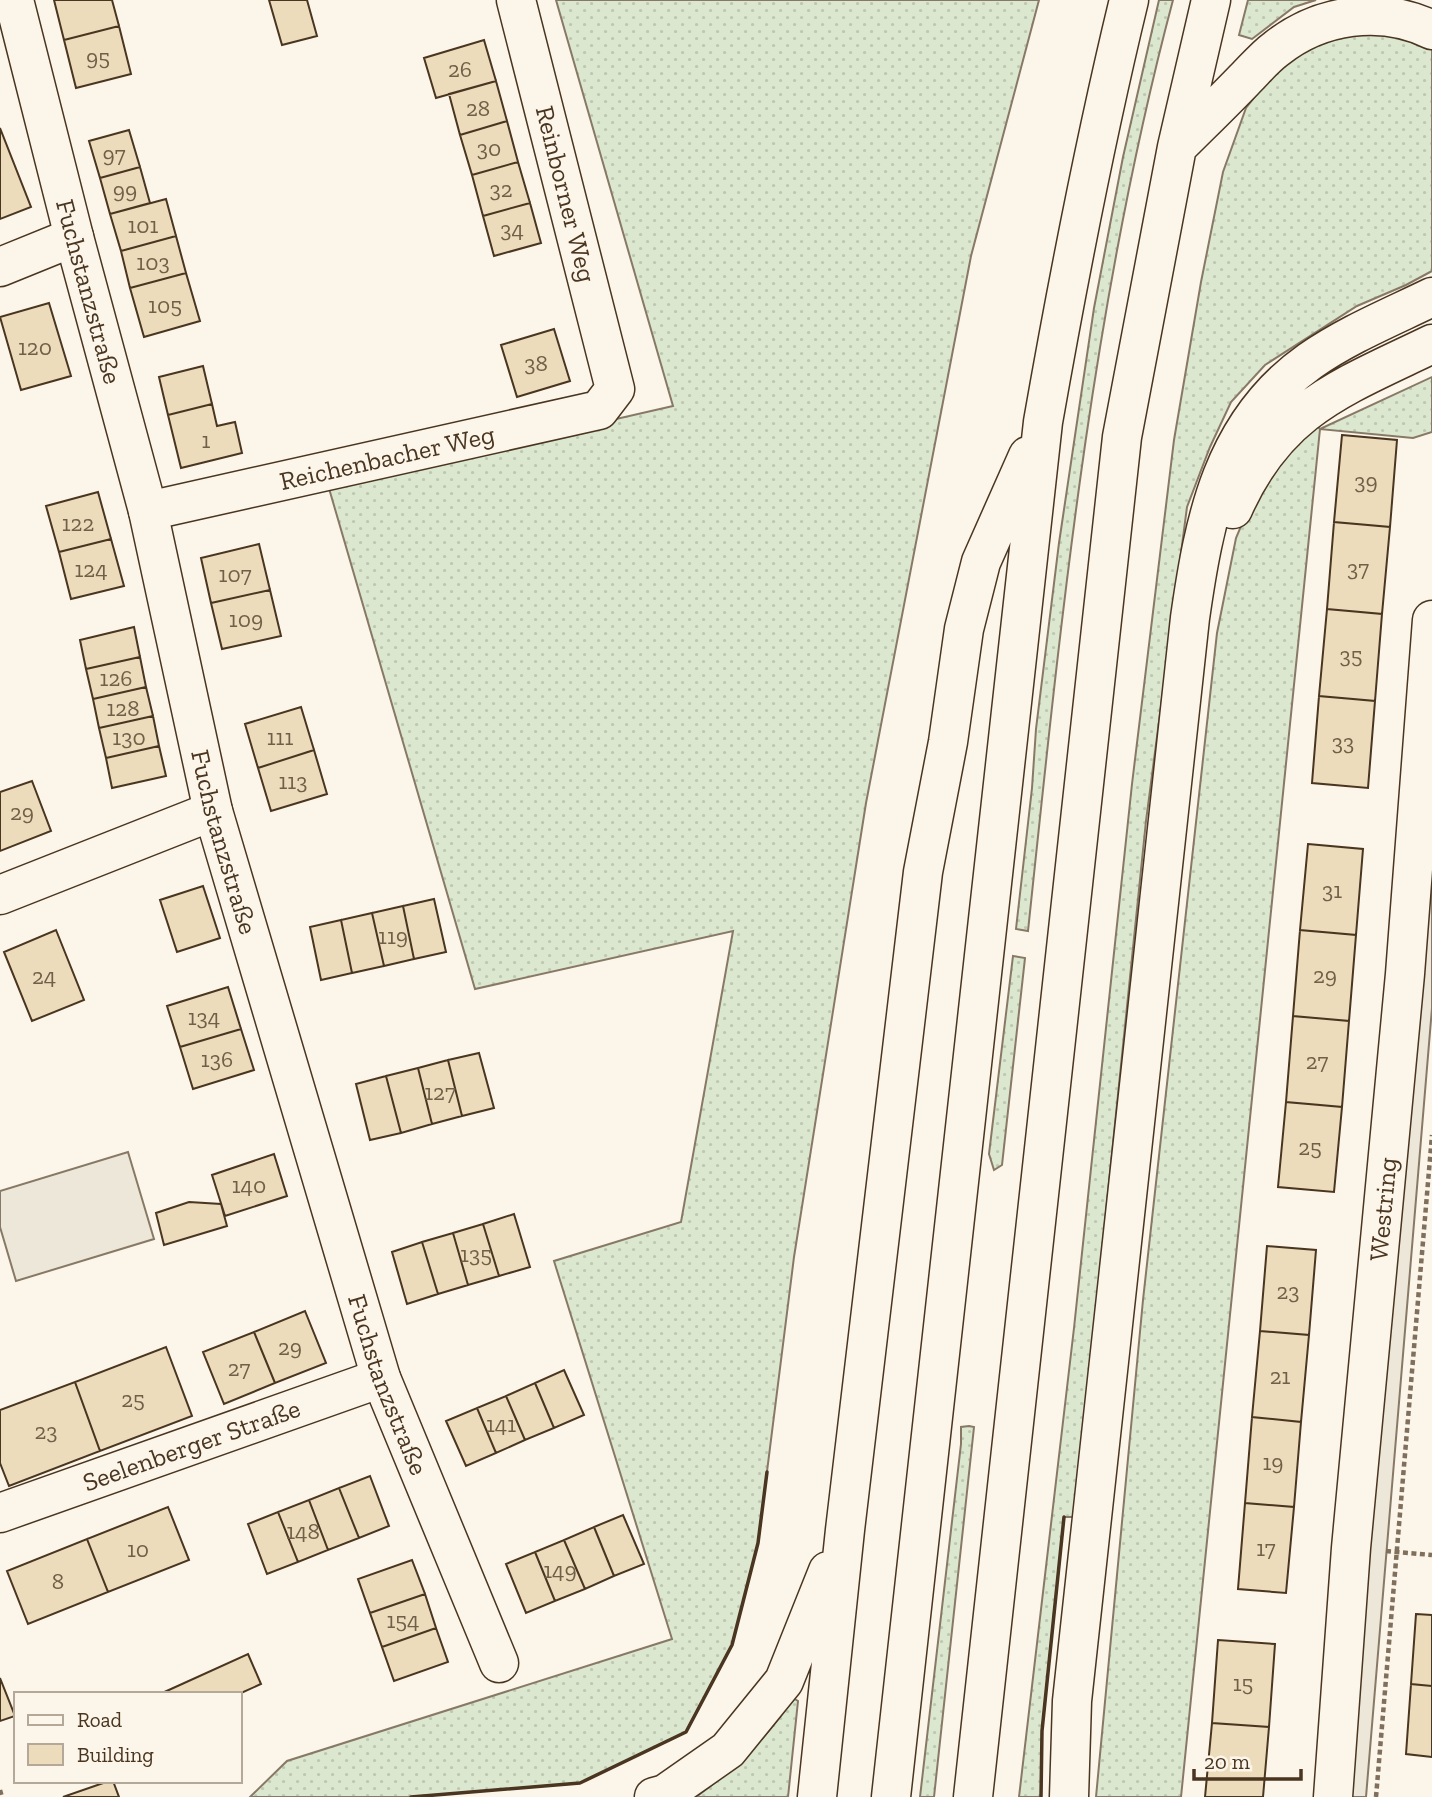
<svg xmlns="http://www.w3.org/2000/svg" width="1432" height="1797" viewBox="0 0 1432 1797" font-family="'Zilla Slab',serif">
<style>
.grass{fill:url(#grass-dots);stroke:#887966;stroke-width:2}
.parking{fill:#ede7d9;stroke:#887966;stroke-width:2}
.building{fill:#ecdcbc;stroke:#4a3520;stroke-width:2}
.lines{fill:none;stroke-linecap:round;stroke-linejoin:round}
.minor-casing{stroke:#4a3520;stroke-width:41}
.highway-casing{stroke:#4a3520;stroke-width:41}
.path{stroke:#7f6f5c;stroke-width:4.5;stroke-dasharray:5 3.5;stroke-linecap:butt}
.minor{stroke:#fbf6e9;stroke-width:38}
.highway{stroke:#fbf6e9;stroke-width:38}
.wall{stroke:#4a3520;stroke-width:3.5}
.labels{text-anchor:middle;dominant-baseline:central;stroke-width:5;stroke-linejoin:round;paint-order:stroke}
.number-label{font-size:23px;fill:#725f47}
.street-label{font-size:26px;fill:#4a3520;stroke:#fbf6e9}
</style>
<defs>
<pattern id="grass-dots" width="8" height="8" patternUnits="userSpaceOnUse" patternTransform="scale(1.75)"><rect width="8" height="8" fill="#dce7d0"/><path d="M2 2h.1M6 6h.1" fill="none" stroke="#bec7b2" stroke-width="1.8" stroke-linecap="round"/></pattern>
</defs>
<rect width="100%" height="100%" fill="#fbf6e9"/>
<path class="grass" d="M556,0h483l-68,256 -105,547 -72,454 -36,286 -26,102 -46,87 -106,51 -169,14h-161l37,-36 385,-122 -118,-378 127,-39 52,-291 -258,58 -147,-504 345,-79z
M1159,0h14c-81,304 -112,619 -145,931l-12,-2 16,-141 4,-59 23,-186 35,-235 29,-151z
M1248,0h68l-22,7 -42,32 -13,-4z
M1367,28l65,20v223l-26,14 -49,21 -92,59 -34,37 -21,45 -23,60 -41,314 -56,547 -17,149h-9l-22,214 -1,66h-22l55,-469 58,-544 42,-344 27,-158 22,-110 23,-64 33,-42 42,-26z
M1432,377v55l-19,6 -93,-9 -139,1368h-85l47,-497 74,-667 19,-95 19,-45 35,-48 26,-20 4,4z
M1013,956l12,2 -23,207 -8,5 -5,-16z
M969,1426l5,1 -40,370h-14l41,-353v-17z
M793,1698l5,3 -10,96h-92c38,-28 71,-58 97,-99z"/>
<path class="parking" d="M1432,709v299l-66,789h-25z
M128,1152l26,87 -138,42 -16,-54v-36z"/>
<path class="building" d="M54,0h58l7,26 -55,14z
M269,0h38l10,36 -35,9z
M119,26l12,48 -55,14 -12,-48z
M484,40l12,41 -60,17 -12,-40z
M496,81l11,40 -47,14 -11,-41z
M507,121l11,41 -46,13 -12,-40z
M0,128l31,79 -31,12z
M129,130l11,37 -40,11 -11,-37z
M518,162l12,41 -47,13 -11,-41z
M140,167l10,36 -40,11 -10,-36z
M166,199l10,37 -55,15 -11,-37z
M530,203l11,40 -47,13 -11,-40z
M176,236l10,37 -56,15 -9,-37z
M186,273l14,48 -56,16 -14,-49z
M49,303l22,73 -50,14 -21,-73z
M554,329l16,52 -53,16 -16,-52z
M203,366l9,38 -44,11 -9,-38z
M212,404l5,22 18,-4 7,31 -61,15 -13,-53z
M1342,435l55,5 -7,87 -56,-5z
M98,492l13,47 -52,13 -13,-46z
M1334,522l56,5 -8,87 -55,-5z
M111,539l13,47 -53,13 -12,-47z
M259,544l11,46 -59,13 -10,-45z
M270,590l11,46 -59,13 -11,-46z
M1327,609l55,5 -7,87 -56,-5z
M134,627l6,30 -54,12 -6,-29z
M140,657l6,30 -53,12 -7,-30z
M146,687l7,29 -54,12 -6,-29z
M1319,696l56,5 -7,87 -56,-5z
M301,707l13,43 -56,18 -13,-44z
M153,716l6,30 -53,12 -7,-30z
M159,746l7,30 -54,12 -6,-30z
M314,750l13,44 -56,17 -13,-43z
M32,781l19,50 -51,20v-59z
M1308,844l55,5 -7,86 -56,-5z
M203,886l17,52 -43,14 -17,-52z
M434,899l12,53 -32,7 -11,-53z
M403,906l11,53 -30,7 -12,-53z
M372,913l12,53 -32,7 -11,-53z
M341,920l11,53 -31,7 -11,-53z
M56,930l28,70 -52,21 -28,-69z
M1300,930l56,5 -7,86 -56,-5z
M228,987l13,42 -61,18 -13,-41z
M1293,1016l56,5 -7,86 -56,-5z
M241,1029l13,41 -61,19 -13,-42z
M479,1053l15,55 -32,8 -14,-56z
M448,1060l14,56 -30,8 -14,-56z
M418,1068l14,56 -31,9 -15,-57z
M386,1076l15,57 -31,7 -14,-56z
M1286,1102l56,5 -8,85 -56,-5z
M274,1154l13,42 -62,20 -13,-41z
M189,1202l32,2 6,22 -63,19 -8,-32z
M514,1214l16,53 -31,9 -16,-52z
M483,1224l16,52 -31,9 -15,-52z
M453,1233l15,52 -30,9 -16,-52z
M422,1242l16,52 -31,10 -15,-52z
M1267,1246l49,4 -7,85 -49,-4z
M305,1311l21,52 -51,20 -21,-51z
M1260,1331l49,4 -8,87 -49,-5z
M254,1332l21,51 -51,21 -21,-52z
M166,1347l26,69 -92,35 -25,-69z
M564,1370l20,45 -30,13 -19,-45z
M75,1382l25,69 -91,35 -9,-23v-53z
M535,1383l19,45 -29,12 -19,-44z
M506,1396l19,44 -29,13 -19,-45z
M477,1408l19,45 -30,13 -20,-45z
M1252,1417l49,5 -7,85 -49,-4z
M370,1476l19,50 -30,12 -20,-50z
M339,1488l20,50 -31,12 -19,-50z
M309,1500l19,50 -30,12 -20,-50z
M1245,1503l49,4 -8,86 -48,-4z
M168,1507l21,53 -81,32 -21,-53z
M278,1512l20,50 -31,12 -19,-50z
M623,1515l21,49 -30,12 -20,-49z
M594,1527l20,49 -29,13 -21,-49z
M87,1539l21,53 -80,32 -21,-53z
M564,1540l21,49 -30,12 -20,-49z
M535,1552l20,49 -29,12 -20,-49z
M412,1560l13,34 -55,19 -12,-34z
M425,1594l11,34 -54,19 -12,-34z
M1416,1614l16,1v71l-21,-2z
M436,1628l12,34 -54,19 -12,-34z
M1218,1640l57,4 -6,83 -57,-4z
M248,1654l13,30 -22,10h-79z
M0,1678l15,38 -15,5z
M1411,1684l21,2v71l-26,-3z
M1212,1723l57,4 -6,70h-58z
M109,1781h4l6,16h-56z"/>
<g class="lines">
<g class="minor-casing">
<g id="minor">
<path id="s1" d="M14,0l60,237 74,274 65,300 168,567 118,285"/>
<path d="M0,267l74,-30"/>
<path id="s2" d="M148,511l451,-101 16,-21 -99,-389"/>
<path d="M0,895l213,-84"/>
<path id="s3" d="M0,1513l381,-135"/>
<path id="s4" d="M1333,1797l18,-249 54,-574 27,-354"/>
</g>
</g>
<g class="highway-casing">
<path id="highway" d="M1177,147c23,-23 46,-45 68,-68 10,-10 20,-22 31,-30 44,-35 105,-44 156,-19
M1233,509c44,-100 108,-121 199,-165
M654,1797l11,-3 63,-44 56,-69 44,-110
M817,1797l28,-267 78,-658 25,-130 16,-113 17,-67 47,-106
M891,1797l152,-1375c25,-142 52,-282 86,-422
M973,1797l149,-1360 55,-290 34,-147
M1069,1797l3,-96 118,-1083c14,-98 32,-195 120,-257 37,-26 81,-44 122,-64"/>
</g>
<path class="path" d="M1386,1551l46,4
M0,1790l2,7
M1376,1797l56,-662"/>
<use href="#minor" class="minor"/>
<use href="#highway" class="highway"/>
<path class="wall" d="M411,1797l169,-14 106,-51 46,-87 26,-102 9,-71
M1041,1797l1,-66 22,-214"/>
</g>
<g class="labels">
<g class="number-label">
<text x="98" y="57">95</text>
<text x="460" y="69">26</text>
<text x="478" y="108">28</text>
<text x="489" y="148">30</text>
<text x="114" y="154">97</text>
<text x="501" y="189">32</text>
<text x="125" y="190">99</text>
<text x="143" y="225">101</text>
<text x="512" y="229">34</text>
<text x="153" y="262">103</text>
<text x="165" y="305">105</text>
<text x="35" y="347">120</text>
<text x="536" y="363">38</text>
<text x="206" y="440">1</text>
<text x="1366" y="481">39</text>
<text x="78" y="523">122</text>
<text x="1358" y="568">37</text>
<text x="91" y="569">124</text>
<text x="235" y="574">107</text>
<text x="246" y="619">109</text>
<text x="1351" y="655">35</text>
<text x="116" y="678">126</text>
<text x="123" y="708">128</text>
<text x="129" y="737">130</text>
<text x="280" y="737">111</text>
<text x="1343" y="742">33</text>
<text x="293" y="781">113</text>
<text x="22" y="812">29</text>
<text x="1332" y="890">31</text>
<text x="393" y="936">119</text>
<text x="1325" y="975">29</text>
<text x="44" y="976">24</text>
<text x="204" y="1017">134</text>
<text x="217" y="1059">136</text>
<text x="1317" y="1061">27</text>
<text x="440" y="1092">127</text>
<text x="1310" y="1147">25</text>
<text x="249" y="1185">140</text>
<text x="476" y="1254">135</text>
<text x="1288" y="1291">23</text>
<text x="290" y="1347">29</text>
<text x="239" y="1368">27</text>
<text x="1280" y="1376">21</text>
<text x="133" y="1399">25</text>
<text x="501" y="1424">141</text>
<text x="46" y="1431">23</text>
<text x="1273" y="1462">19</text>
<text x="303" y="1531">148</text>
<text x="1266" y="1548">17</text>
<text x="138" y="1549">10</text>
<text x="560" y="1570">149</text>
<text x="58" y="1581">8</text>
<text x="403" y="1620">154</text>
<text x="1243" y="1683">15</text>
</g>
<g class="street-label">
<text transform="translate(566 194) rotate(76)">Reinborner Weg</text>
<text stroke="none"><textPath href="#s1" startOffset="301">Fuchstanzstraße</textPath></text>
<text stroke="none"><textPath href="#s2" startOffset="245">Reichenbacher Weg</textPath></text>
<text stroke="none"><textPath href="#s1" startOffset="868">Fuchstanzstraße</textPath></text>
<text stroke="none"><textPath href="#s4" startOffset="590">Westring</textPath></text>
<text stroke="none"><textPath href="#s1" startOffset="1435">Fuchstanzstraße</textPath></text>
<text stroke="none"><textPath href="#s3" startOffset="203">Seelenberger Straße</textPath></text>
</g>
</g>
<rect x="14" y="1692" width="228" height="91" fill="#fbf6e9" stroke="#b4a999" stroke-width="2"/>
<rect x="28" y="1715" width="35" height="10" fill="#fbf6e9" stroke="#b4a999" stroke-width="2"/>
<text x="77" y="1727" font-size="21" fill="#4a3520">Road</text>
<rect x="28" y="1744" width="35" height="21" fill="#ecdcbc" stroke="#b4a999" stroke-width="2"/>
<text x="77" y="1762" font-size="21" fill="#4a3520">Building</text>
<path d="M1194 1769v10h107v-10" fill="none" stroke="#4a3520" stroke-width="3.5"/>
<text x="1204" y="1769" font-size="21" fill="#4a3520" stroke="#fbf6e9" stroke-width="5" paint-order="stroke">20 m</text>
</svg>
